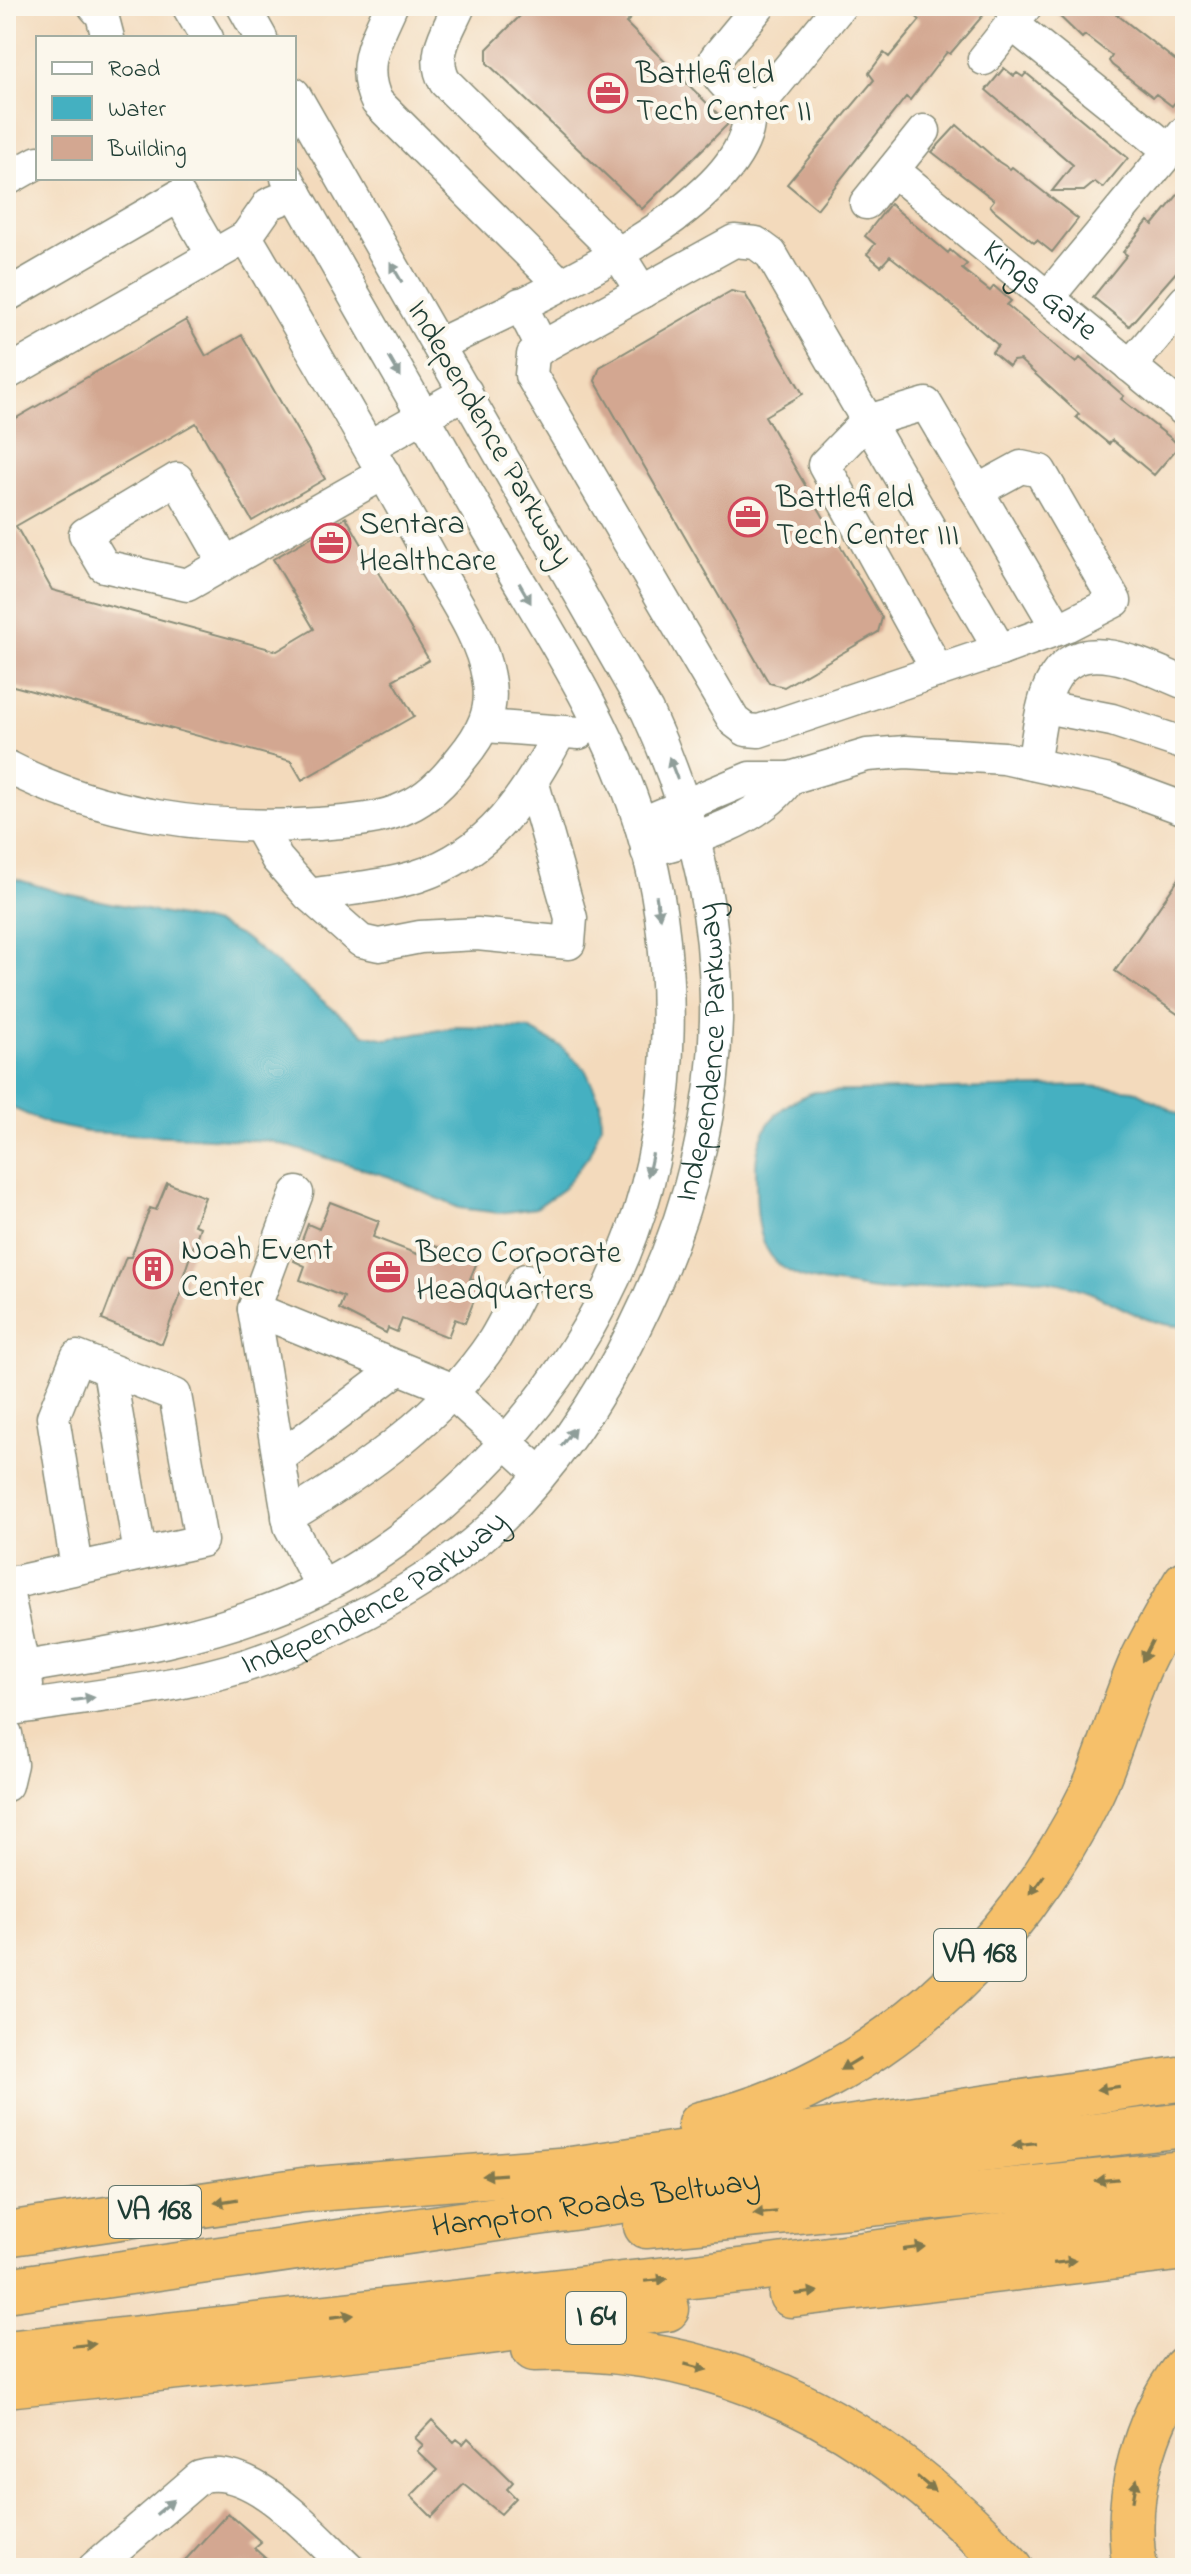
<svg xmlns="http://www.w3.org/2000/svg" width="1191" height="2574" viewBox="0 0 1191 2574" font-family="'Indie Flower',sans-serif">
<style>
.water{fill:#44b0c1;stroke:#32767a;stroke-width:2}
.building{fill:#d3a791}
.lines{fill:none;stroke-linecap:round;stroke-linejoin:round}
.minor-casing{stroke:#898c78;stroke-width:35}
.highway-casing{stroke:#898c78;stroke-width:47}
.minor{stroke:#fff;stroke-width:32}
.highway{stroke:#f6c06b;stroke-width:44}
.oneway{fill:#8f9e9a}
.oneway2{fill:#80784d}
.labels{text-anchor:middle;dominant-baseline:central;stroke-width:8;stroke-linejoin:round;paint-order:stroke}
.shield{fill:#fbf7ec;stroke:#61756b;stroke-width:2}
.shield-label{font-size:30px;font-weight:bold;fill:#1f3d34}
.poi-label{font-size:32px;fill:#1f3d34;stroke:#fbf7ec;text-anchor:start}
.street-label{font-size:32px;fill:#1f3d34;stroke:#fbf7ec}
</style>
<rect width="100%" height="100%" fill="#fbf7ec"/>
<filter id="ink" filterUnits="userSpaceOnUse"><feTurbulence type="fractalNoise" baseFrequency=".0125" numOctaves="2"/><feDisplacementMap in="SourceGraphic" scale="16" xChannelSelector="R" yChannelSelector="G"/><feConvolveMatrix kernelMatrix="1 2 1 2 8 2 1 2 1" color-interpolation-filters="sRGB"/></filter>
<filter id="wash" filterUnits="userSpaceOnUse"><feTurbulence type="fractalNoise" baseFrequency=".006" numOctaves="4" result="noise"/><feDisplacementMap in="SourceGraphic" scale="32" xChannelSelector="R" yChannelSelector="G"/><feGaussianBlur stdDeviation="1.8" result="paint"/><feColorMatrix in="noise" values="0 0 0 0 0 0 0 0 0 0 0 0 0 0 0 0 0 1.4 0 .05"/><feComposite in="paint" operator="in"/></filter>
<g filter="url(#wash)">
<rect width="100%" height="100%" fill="#f3dabc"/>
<path class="water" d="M6,876l56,17 154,31 30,15 118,95 23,5 70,-12 72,2 33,18 23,22 15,32 1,24 -12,30 -26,34 -27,19 -37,5 -40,-5 -69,-31 -119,-36 -184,-9 -39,-8 -42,-19z
M1088,1086l46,4 51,27v209c-36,1 -64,-21 -96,-34 -20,-8 -39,-11 -60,-14 -36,-5 -94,10 -133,13 -20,1 -41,-5 -61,-7 -78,-8 -79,-49 -79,-116 1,-40 21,-63 58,-76z"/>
<g id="blocks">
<path class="building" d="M530,6h113l-17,17 102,101 -86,85 -155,-146v-14z
M904,6h87l-41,48 -3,-2 -37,48 -4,-3 -89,112 -30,-25 87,-104 -5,-7 15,-20 5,4 31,-37z
M1049,6h57l79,62v21l-13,17 -16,-12 -3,3 -41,-32 -3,-4 3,-5 -27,-21 -3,3z
M1004,68l10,8 3,-3 6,4 3,-4 102,85 -25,30 -8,-6 -11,9h-32l21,-26 -87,-75z
M957,125l42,37 11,7 2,-2 66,52 -26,33 -15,-12 -3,3 -41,-34 -3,-4 4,-5 -62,-48z
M1185,186v76l-56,64 -36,-29 34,-42 -4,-3 25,-31 5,4z
M890,204l58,49 2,-3 13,11 4,3 -5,5 28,22 4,-5 17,15 -4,4 69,58 4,-5 44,38 -3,3 51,40 7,7 -25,29 -42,-35 -3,4 -33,-27 3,-3 -59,-54 -7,1 -4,5 -17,-14 6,-7 -62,-53 -46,-36 -9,10 -14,-12 8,-10 -10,-8z
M731,291l14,3 58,100 -38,22 117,202 -4,14 -94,55 -15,-4 -174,-302 5,-14z
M186,320l20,36 36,-21 83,144 -73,42 -56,-98 -180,103 36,64 225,61 37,-22 -41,-70 73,-42 83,143 -36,20 21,36 -112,64 -11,-19 -285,-77v-260z
M1185,870v149l-70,-48z
M167,1183l38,14 -11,28 6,2 -17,50 4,1 -25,66 -60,-24 24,-63h5l19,-49 6,2z
M330,1202l49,19 -6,16 49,19 5,-13 50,19 -7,17 11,4 -16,40 -10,-4 -7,18 -46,-18 -5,13 -9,-4 -2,5 -47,-24 5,-12 -44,-17 5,-14 -11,-5 14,-37 11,5z
M432,2420l22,22 3,-3 6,5 5,-6 45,44 -6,7 9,9 -15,16 -37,-30 -32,33 -21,-21 26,-26 -20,-19 6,-6 -8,-7z
M228,2513l33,29 -7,6 22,20h-98z"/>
</g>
</g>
<g filter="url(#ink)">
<use href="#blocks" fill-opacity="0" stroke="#898c78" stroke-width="2"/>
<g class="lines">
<g class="minor-casing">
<g id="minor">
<path d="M94,6l8,9 6,23"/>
<path d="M188,6l19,32"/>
<path d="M243,6l18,32"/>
<path d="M391,6c-15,34 -32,60 -14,96l183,182"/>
<path d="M459,6c-11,25 -29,50 -14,76l172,170 25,40"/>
<path d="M1012,24l157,126"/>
<path d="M984,59l42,-53"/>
<path d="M748,118l92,-112"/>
<path id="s1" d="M893,170l292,241"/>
<path d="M6,180l32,-18"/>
<path d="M866,203l58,-72"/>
<path d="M246,237l23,-33 27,-11"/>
<path d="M6,296l173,-100 34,59"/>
<path d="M1048,297l137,-165"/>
<path d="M520,304l22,43 192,-106 22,2 15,11 229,396 -241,81 -13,-1 -12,-9 -203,-346 2,-20 9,-8"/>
<path d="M438,345c78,-39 287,-126 309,-215 9,-39 -39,-42 -31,-72l43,-52"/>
<path d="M1130,366l55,-65"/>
<path d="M6,374l240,-137c63,106 125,212 184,320 20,37 51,78 58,120 7,33 -6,57 -27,82 -14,19 -32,38 -54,48 -26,13 -61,15 -89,17 -105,7 -217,-8 -312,-58"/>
<path d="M370,446l96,-54"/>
<path d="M977,491l44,-24 19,4 75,130 -47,24 -68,25"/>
<path d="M225,563l-48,-84 -92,55 19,32 83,19 197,-112"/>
<path d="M938,671l-114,-206 43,-44 59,-17 132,225"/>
<path d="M1045,707l67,13 73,24"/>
<path d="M485,726l94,7"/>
<path d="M1033,764c5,-25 7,-57 18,-80 27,-55 94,-17 134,-1"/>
<path d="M790,778l77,-23 39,-3 98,6 105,23 76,28"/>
<path d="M640,824l110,-46h40c-31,44 -92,60 -143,73"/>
<path d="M260,828l17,31 32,36 52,46 18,4 41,-8 57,-3 92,9 2,-25 -38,-134"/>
<path d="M309,895c35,-6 75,-8 109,-19 72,-23 109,-81 142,-144"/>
<path d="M254,1309l43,-116"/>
<path d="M109,1370l31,184"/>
<path d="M279,1458l120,-90"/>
<path d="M288,1517c76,-46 156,-101 206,-177 12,-19 21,-41 32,-60"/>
<path d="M6,1584l195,-43 -26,-146 -98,-38 -24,60 24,151"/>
<path d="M321,1585l-31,-59 -36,-217 190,77 96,87"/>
<path d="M6,1586l21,99"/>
<path d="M6,1670c94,-16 188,-28 278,-65 153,-64 292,-215 348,-371 45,-123 47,-284 9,-408 -31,-101 -90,-190 -143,-280 -71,-122 -140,-245 -211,-368"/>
<path id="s2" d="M6,1710c96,-16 194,-22 284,-61 69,-30 145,-69 201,-121 59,-55 109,-129 144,-201 103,-207 109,-406 12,-616l-353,-617"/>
<path d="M6,1734l5,30 -5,21"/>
<path d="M94,2568l106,-91c52,-16 114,59 149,91"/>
</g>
</g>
<g class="highway-casing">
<g id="highway">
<path d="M700,2124c171,-37 317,-175 391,-330 20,-42 31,-89 50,-131 13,-28 29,-54 44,-80"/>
<path d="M646,2226l539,-53"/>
<path d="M6,2234l297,-44 268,-21 614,-91"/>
<path id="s3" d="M6,2290l960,-139 219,-26"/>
<path d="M791,2295l394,-47"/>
<path d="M534,2349c193,-8 350,81 477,219"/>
<path d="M6,2353l750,-84 429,-59"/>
<path d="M6,2385l382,-40 279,-36"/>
<path d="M1135,2568c-12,-67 8,-146 50,-200"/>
</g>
</g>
<use href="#minor" class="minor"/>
<use href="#highway" class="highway"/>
</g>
<defs><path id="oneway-solid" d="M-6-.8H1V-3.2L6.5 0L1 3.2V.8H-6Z" transform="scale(2)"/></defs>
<g class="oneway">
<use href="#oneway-solid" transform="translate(396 272) rotate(-120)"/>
<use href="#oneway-solid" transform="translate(395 367) rotate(60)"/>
<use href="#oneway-solid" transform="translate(525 593) rotate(60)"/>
<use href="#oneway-solid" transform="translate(673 768) rotate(-111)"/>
<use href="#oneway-solid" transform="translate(658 907) rotate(81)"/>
<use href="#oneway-solid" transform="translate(650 1165) rotate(102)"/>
<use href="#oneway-solid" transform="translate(568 1437) rotate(-53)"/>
<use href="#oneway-solid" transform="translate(83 1699) rotate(-8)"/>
<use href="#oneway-solid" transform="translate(165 2507) rotate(-40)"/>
</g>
<g class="oneway2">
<use href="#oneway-solid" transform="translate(1147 1651) rotate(117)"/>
<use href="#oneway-solid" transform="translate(1037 1885) rotate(125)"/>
<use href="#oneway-solid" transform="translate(850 2064) rotate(149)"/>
<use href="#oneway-solid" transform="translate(1108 2088) rotate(172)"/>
<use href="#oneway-solid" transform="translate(1024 2144) rotate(173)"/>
<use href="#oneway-solid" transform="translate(494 2175) rotate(176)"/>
<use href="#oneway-solid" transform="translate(1107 2180) rotate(175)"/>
<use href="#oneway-solid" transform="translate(226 2201) rotate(171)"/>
<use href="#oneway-solid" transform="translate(765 2213) rotate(174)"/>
<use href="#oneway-solid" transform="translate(914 2248) rotate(-8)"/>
<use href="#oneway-solid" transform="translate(1065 2262) rotate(-7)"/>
<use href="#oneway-solid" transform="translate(656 2280) rotate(-6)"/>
<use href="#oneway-solid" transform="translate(807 2293) rotate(-7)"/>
<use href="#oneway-solid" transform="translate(342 2316) rotate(-7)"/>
<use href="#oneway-solid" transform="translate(84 2345) rotate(-6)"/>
<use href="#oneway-solid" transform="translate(696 2367) rotate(15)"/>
<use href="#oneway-solid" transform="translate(926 2484) rotate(40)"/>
<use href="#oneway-solid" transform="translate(1135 2490) rotate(-80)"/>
</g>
</g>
<defs>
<g id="office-ring" transform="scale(2)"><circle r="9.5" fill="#fbf7ec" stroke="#d1495b" stroke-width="1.5"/><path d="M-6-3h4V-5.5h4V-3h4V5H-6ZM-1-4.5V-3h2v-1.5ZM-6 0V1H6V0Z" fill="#d1495b"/></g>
<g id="building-ring" transform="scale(2)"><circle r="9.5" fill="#fbf7ec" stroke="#d1495b" stroke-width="1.5"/><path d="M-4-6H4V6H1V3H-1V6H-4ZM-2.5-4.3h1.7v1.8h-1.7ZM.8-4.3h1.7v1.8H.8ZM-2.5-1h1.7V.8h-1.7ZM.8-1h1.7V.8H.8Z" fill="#d1495b"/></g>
</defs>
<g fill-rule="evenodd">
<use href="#office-ring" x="608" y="93"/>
<use href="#office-ring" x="748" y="517"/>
<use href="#office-ring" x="331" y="543"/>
<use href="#building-ring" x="153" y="1269"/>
<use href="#office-ring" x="388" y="1272"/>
</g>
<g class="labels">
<g class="shield">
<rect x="934" y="1929" width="92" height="52" rx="6"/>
<rect x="109" y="2186" width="92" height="52" rx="6"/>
<rect x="566" y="2292" width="60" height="52" rx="6"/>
</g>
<g class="shield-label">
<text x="980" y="1955">VA 168</text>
<text x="155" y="2212">VA 168</text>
<text x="596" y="2318">I 64</text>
</g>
<g class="poi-label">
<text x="636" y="75">Battlefield<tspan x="636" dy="37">Tech Center II</tspan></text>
<text x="776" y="499">Battlefield<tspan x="776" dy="37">Tech Center III</tspan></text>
<text x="359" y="525">Sentara<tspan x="359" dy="37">Healthcare</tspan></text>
<text x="181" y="1251">Noah Event<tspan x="181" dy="37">Center</tspan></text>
<text x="416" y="1254">Beco Corporate<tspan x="416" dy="37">Headquarters</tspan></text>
</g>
<g class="street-label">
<text stroke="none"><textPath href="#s1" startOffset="190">Kings Gate</textPath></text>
<text transform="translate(489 434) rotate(60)">Independence Parkway</text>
<text stroke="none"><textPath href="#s2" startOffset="1062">Independence Parkway</textPath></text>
<text stroke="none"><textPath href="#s2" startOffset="392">Independence Parkway</textPath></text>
<text stroke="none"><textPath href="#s3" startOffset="596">Hampton Roads Beltway</textPath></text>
</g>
</g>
<rect width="1191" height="2574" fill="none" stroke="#fbf7ec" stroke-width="32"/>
<rect x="36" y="36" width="260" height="144" fill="#fbf7ec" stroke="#a3ada2" stroke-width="2"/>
<rect x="52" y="62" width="40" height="12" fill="#ffffff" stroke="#a3ada2" stroke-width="2"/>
<text x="108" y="76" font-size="24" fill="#1f3d34">Road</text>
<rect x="52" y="96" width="40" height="24" fill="#44b0c1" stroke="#a3ada2" stroke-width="2"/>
<text x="108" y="116" font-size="24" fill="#1f3d34">Water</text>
<rect x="52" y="136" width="40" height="24" fill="#d3a791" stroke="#a3ada2" stroke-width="2"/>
<text x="108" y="156" font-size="24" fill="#1f3d34">Building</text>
</svg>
